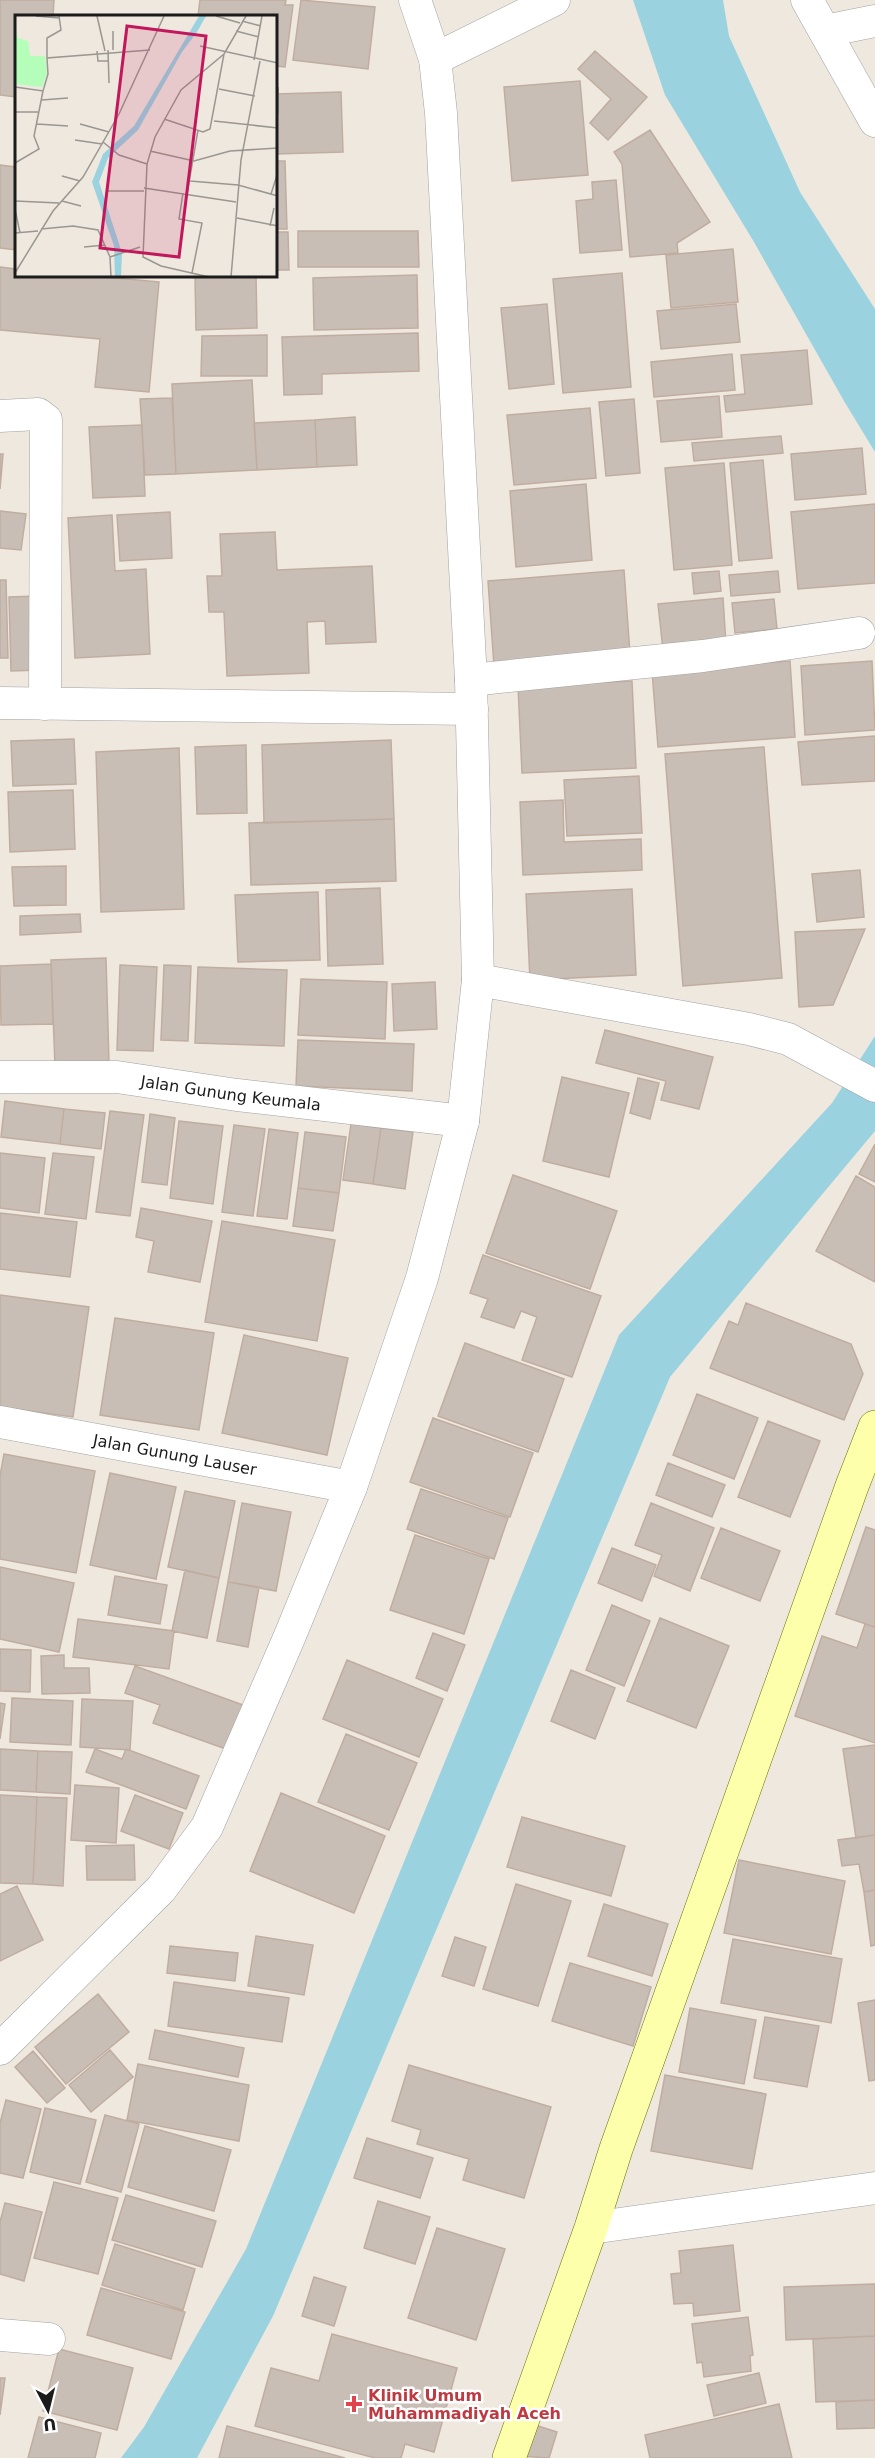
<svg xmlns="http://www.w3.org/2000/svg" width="875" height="2458" viewBox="0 0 875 2458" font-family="'DejaVu Sans',sans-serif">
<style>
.water{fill:#9ad2e0}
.building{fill:#c9beb5;stroke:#c0ada0;stroke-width:1.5}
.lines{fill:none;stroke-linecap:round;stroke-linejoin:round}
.street-casing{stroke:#a2a2a2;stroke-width:33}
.secondary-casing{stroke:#6a7300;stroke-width:34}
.street{stroke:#fff;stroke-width:32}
.secondary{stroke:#fdffab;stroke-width:33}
.health-dot{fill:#e0444e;stroke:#fff;stroke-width:2}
.labels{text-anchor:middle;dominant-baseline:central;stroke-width:5;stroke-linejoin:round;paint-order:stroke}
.street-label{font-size:16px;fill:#1b1b1b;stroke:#fff}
.health-label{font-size:16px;font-weight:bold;fill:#be3a42;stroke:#fff;text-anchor:start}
.inset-road{fill:none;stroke:#9a9691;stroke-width:1.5}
.view{fill:#c2185b;fill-opacity:0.15;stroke:#c2185b;stroke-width:3}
.inset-edge{fill:none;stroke:#1b1b1b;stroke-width:3}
</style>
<rect width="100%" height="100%" fill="#eee8df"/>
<path class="water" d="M633,0h90l6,36 71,156 75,117v143l-31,-51 -90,-159 -89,-147z
M875,1036v95l-205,246 -397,939 -76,142h-76l23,-31 102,-178 373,-914 213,-232z"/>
<path class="building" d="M0,0h54l-1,16h-37v81l-16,-2z
M200,0h86l-1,5h8l-8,62 -9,-1v-50h-78z
M301,0l74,7 -7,62 -75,-9z
M595,51l52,46 -39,43 -18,-17 21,-24 -33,-30z
M580,81l8,94 -76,6 -8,-94z
M341,92l2,60 -67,2v-60z
M650,130l60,92 -33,21 1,10 -48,4 -8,-93 -8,-12z
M276,161h9l2,68h-11z
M0,165l16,2v83l-16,-2z
M616,180l6,70 -42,3 -4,-52 17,-2 -1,-17z
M298,231h120l1,36h-121z
M276,232h12l1,38h-13z
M733,249l5,53 -67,6 -5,-53z
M0,267l16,2v7h77l66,6 -10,110 -54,-5 5,-48 -100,-9z
M622,273l9,114 -68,6 -10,-114z
M417,275l1,53 -104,2 -1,-52z
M195,276h61l1,52 -61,2z
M547,304l7,80 -45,5 -8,-81z
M736,304l4,38 -79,7 -4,-38z
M418,333l1,38 -97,3v20l-38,1 -2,-58z
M267,335v41h-66l1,-40z
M807,350l5,54 -86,8 -2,-16 21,-2 -4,-39z
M732,354l3,36 -81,7 -3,-35z
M252,380l5,90 -81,4 -4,-90z
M719,396l3,41 -61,5 -4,-41z
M172,398l4,76 -31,1 -5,-76z
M634,399l6,74 -34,3 -7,-74z
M590,408l6,70 -82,7 -7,-70z
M355,417l2,48 -40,2 -2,-47z
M315,420l2,47 -60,3 -3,-47z
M142,425l3,71 -52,2 -4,-71z
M781,436l2,17 -89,8 -2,-18z
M862,448l4,46 -71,6 -4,-46z
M0,454h3l-3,35z
M763,460l9,98 -33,3 -9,-98z
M724,463l8,102 -58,5 -9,-102z
M586,484l6,76 -76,7 -6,-76z
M875,504v79l-77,6 -7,-77z
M0,511l26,3 -5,36 -21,-2z
M170,512l2,46 -52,3 -3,-46z
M112,515l3,56 31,-2 4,85 -75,4 -7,-140z
M275,532l2,38 95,-4 4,76 -50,2 -1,-23 -18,1 2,51 -82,3 -3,-64h-15l-2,-36h15l-2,-42z
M624,570l6,84 -136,12 -6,-85z
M719,571l2,20 -27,3 -2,-21z
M778,571l2,21 -49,4 -2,-21z
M0,580h6l2,78h-8z
M38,596l2,74 -29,1 -2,-74z
M723,598l3,46 -63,6 -5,-46z
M774,599l3,30 -42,4 -3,-30z
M790,661l5,76 -137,10 -6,-76z
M872,661l3,69 -70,5 -4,-69z
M632,681l4,87 -114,5 -4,-87z
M875,736v45l-73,4 -4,-43z
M74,739l2,45 -63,2 -2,-45z
M391,740l3,79 -130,4 -2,-78z
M246,745l1,68 -50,1 -2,-67z
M764,747l18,231 -99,8 -18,-232z
M179,748l5,161 -83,3 -5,-160z
M639,776l3,57 -75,3 -3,-56z
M73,790l2,59 -65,3 -2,-60z
M563,800l1,42 77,-3 1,31 -119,5 -3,-73z
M394,819l2,62 -145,4 -2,-62z
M66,866v39l-52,1 -2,-39z
M860,870l4,47 -47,5 -5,-48z
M380,888l3,76 -55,2 -2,-76z
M632,889l4,86 -106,5 -4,-86z
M318,892l2,68 -82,2 -3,-67z
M80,914l1,18 -61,3v-19z
M865,929l-32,76 -34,2 -4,-75z
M106,958l3,105 -54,3 -4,-106z
M51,964l2,60 -52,1 -1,-59z
M120,965l37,2 -4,84 -36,-1z
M164,965l27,1 -3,75 -27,-1z
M198,967l89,3 -3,76 -89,-3z
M301,979l86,3 -2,57 -87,-4z
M435,982l2,47 -43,2 -2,-47z
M605,1030l108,27 -14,52 -38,-9 5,-19 -70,-18z
M298,1040l116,4 -2,47 -116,-5z
M562,1077l67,16 -20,84 -66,-16z
M638,1078l21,5 -9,36 -20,-6z
M5,1101l59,8 -4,35 -59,-7z
M64,1109l41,4 -4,36 -41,-5z
M110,1111l34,4 -14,101 -34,-4z
M150,1114l25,4 -8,67 -25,-3z
M179,1121l44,5 -10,78 -43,-6z
M351,1124l30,4 -8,56 -30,-4z
M234,1125l31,4 -12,87 -31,-4z
M381,1128l32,4 -8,57 -32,-5z
M269,1129l29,4 -11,86 -30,-3z
M305,1132l41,5 -7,56 -41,-5z
M875,1144v38l-16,-8z
M0,1153l45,5 -6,55 -39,-5z
M53,1153l41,4 -8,62 -41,-5z
M513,1175l104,36 -27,78 -104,-36z
M856,1176l19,11v95l-59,-31z
M298,1188l41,5 -6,38 -40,-5z
M141,1208l71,13 -12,61 -52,-10 6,-31 -18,-4z
M0,1213l77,9 -7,55 -70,-8z
M222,1221l113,19 -18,101 -112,-19z
M483,1255l118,41 -29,81 -50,-17 15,-43 -16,-6 -7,17 -33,-11 7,-18 -18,-6z
M0,1295l89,12 -16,110 -73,-10z
M746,1303l105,41 12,30 -19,46 -134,-52 19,-47 9,4z
M115,1318l99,15 -15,97 -99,-15z
M244,1335l104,23 -21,97 -105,-22z
M465,1343l99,36 -26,73 -100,-36z
M697,1394l61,24 -24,61 -61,-24z
M433,1418l100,35 -23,64 -100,-35z
M768,1421l52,20 -30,76 -52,-20z
M4,1454l91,17 -19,102 -76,-14v-83z
M668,1463l57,22 -13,32 -56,-22z
M110,1473l66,14 -20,92 -66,-14z
M421,1489l87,29 -14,41 -87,-30z
M185,1491l50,10 -16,77 -51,-11z
M242,1503l49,9 -15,79 -48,-9z
M651,1503l63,25 -24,63 -36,-15 8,-21 -27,-10z
M866,1527l9,3v97l-39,-13z
M721,1528l59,23 -20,50 -59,-23z
M415,1535l74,24 -25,75 -74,-24z
M612,1548l44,17 -14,36 -44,-18z
M0,1567l74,16 -15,69 -59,-13z
M185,1570l34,8 -12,60 -35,-7z
M115,1576l52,9 -7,39 -52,-9z
M228,1582l31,5 -11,60 -31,-6z
M612,1605l38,16 -26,65 -38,-16z
M660,1618l69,28 -33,82 -69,-27z
M78,1619l96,12 -5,38 -96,-12z
M865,1624l10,3v116l-80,-27 27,-80 35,12z
M433,1633l32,12 -18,46 -31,-13z
M0,1649l31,1 -1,42 -30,-1z
M64,1655v13h25l1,25 -48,1 -1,-38z
M347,1660l96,39 -24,58 -96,-38z
M135,1666l108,39 -17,44 -73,-26 7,-18 -35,-12z
M571,1670l44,18 -20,51 -44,-18z
M12,1698l61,3 -2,44 -61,-3z
M82,1699l51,2 -3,49 -50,-3z
M0,1703l5,1 -5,35z
M346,1734l71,29 -28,67 -71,-28z
M875,1745v90l-19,3 -13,-89z
M0,1749l38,2 -2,41 -36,-2z
M95,1749l27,10 4,-10 73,27 -13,33 -100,-37z
M38,1751l34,1 -2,42 -34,-2z
M75,1785l44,3 -3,55 -45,-3z
M281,1793l104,43 -31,77 -104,-42z
M0,1795l37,2 -4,87 -33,-1z
M135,1795l48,18 -14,36 -48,-18z
M37,1797l30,1 -4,88 -30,-2z
M522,1817l103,29 -14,50 -104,-29z
M875,1835v55l-11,2 -5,-28 -17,2 -4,-26z
M134,1845l1,35h-48l-1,-34z
M739,1860l106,21 -14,73 -107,-21z
M516,1884l55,17 -33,105 -55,-17z
M17,1886l26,54 -43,21v-67z
M875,1890v55l-4,1 -7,-54z
M604,1904l64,20 -16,52 -64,-20z
M256,1936l57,9 -9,50 -56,-9z
M455,1937l31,10 -12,39 -32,-10z
M733,1939l109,20 -11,64 -110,-20z
M170,1946l68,7 -3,28 -68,-8z
M570,1963l81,24 -18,59 -81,-25z
M174,1982l115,16 -7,44 -114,-16z
M98,1994l31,38 -63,52 -31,-37z
M875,2000v80l-6,1 -11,-78z
M690,2008l66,12 -12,64 -65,-12z
M765,2017l54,9 -12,61 -53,-9z
M155,2030l89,18 -6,29 -89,-18z
M110,2050l23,27 -42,35 -22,-27z
M33,2051l32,37 -18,15 -32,-36z
M138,2064l111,21 -10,56 -112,-21z
M409,2065l142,42 -27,91 -61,-18 6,-21 -52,-15 4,-14 -29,-9z
M665,2075l101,19 -14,75 -101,-18z
M6,2100l35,9 -18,69 -23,-5v-50z
M45,2108l51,12 -16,64 -50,-12z
M105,2115l34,9 -18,68 -35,-10z
M145,2126l86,24 -17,61 -86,-24z
M367,2138l66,20 -13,40 -66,-20z
M54,2182l64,16 -20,76 -64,-16z
M126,2195l90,26 -14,46 -90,-27z
M378,2201l52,16 -15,47 -51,-16z
M5,2203l37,9 -18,69 -24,-7v-52z
M437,2228l68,21 -29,91 -68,-22z
M115,2244l80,25 -12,41 -81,-25z
M733,2245l7,66 -46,5 -1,-13 -19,1 -3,-30 10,-1 -2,-22z
M314,2277l32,10 -12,39 -32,-10z
M875,2284v52l-89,4 -2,-53z
M101,2288l84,24 -14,47 -84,-24z
M748,2317l5,38 -3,1 1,15 -47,6 -2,-15 -5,1 -5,-39z
M332,2334l125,34 -23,84 -29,-8 -4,14h-26l-120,-32 16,-58 48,13z
M875,2336v64l-59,2 -3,-63z
M59,2349l74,19 -16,62 -74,-19z
M759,2373l7,30 -52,13 -7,-31z
M0,2378h5l-5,37z
M875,2400v28l-38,1 -1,-27z
M779,2404l13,54h-142l-5,-23z
M39,2417l62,16 -6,25h-67z
M532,2424l25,8 -8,26 -28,-2z
M227,2426l118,32h-126z"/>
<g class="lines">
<g class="street-casing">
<g id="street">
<path d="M807,0l68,121"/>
<path d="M825,31l50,-10"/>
<path d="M435,59l119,-59"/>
<path d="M0,416l38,-2 8,6 -1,284"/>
<path d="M471,680l232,-24 156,-23"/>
<path d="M0,703l472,6"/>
<path d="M478,980l271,49 39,10 87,47"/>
<path id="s1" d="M0,1077h117l120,18 226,26"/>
<path id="s2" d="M0,1422l351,65"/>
<path d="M0,2049l161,-160 46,-62 82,-189 62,-151 71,-209 41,-157 15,-141 -7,-300 -30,-567 -6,-54 -20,-59"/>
<path d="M591,2228l284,-40"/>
<path d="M0,2335l49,4"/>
</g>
</g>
<g class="secondary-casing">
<path id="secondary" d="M509,2458l82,-230 25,-79 236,-663 23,-59"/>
</g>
<use href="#street" class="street"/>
<use href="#secondary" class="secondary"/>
</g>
<path class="health-dot" d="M351 2395h6v6h6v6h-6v6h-6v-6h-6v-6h6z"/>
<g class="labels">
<g class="street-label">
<text stroke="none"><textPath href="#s1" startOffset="232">Jalan Gunung Keumala</textPath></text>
<text stroke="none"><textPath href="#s2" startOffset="178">Jalan Gunung Lauser</textPath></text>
</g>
<g class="health-label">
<text x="368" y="2395">Klinik Umum<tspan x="368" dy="18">Muhammadiyah Aceh</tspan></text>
</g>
</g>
<g transform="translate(15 15)">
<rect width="262" height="262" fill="#eee8df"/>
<path d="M0,14l3,9 10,3 2,15h15l2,18 -5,13 -27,-3z" fill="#b5feb9"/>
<path d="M184,1h7l-9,16 -15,20 -44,78 -30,28 -9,24 23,71 -1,24h-6l-1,-31 -22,-64 11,-28 31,-28z" fill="#9ad2e0"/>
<path class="inset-road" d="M21,1l23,2M82,1l8,35M201,1l24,7M227,6l19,5M221,16l23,6M185,31l78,17M93,35l1,33M98,35v-19M82,36l1,10h10M32,43v-20l14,-8 -2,-14M239,45l8,-44M0,72l28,4 5,-17 -1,-16 103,-8M263,72v27M204,74l36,7M27,85l26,-2M0,97h23M149,104l39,13 7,-3 14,-75M199,106l64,7M22,109l31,2M65,109l29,8M60,125l27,4M88,127l16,13 28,9M135,136l44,10 36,-10 48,-3M0,148l24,-14 -5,-13 9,-45M47,161l18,5M175,166l48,4 40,11M129,173l92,14M93,176h36M168,178l-4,26 23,4 -10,50M172,179l11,-64M256,179l7,-22M0,186l44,2M47,186l19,5M0,194l5,24M222,203l41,8M255,211l4,-18M26,214l32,-3 25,4 12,27 1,20M0,218l23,-2M69,232l21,-2M95,242l30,-10M0,258l38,-62 30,-34 36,-63 45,-98M194,262l-48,-11 -18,-9 4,-93 8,-27 26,-47 43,-36 22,-38M216,262l10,-117 19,-99"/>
<path class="view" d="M112,11l79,10 -27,221 -79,-9z"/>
<rect width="262" height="262" class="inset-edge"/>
</g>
<g transform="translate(48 2410) rotate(173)" stroke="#ffffff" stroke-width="4.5" paint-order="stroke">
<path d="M0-4.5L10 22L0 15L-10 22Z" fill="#1b1b1b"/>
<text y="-9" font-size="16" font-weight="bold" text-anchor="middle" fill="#1b1b1b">U</text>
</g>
</svg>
